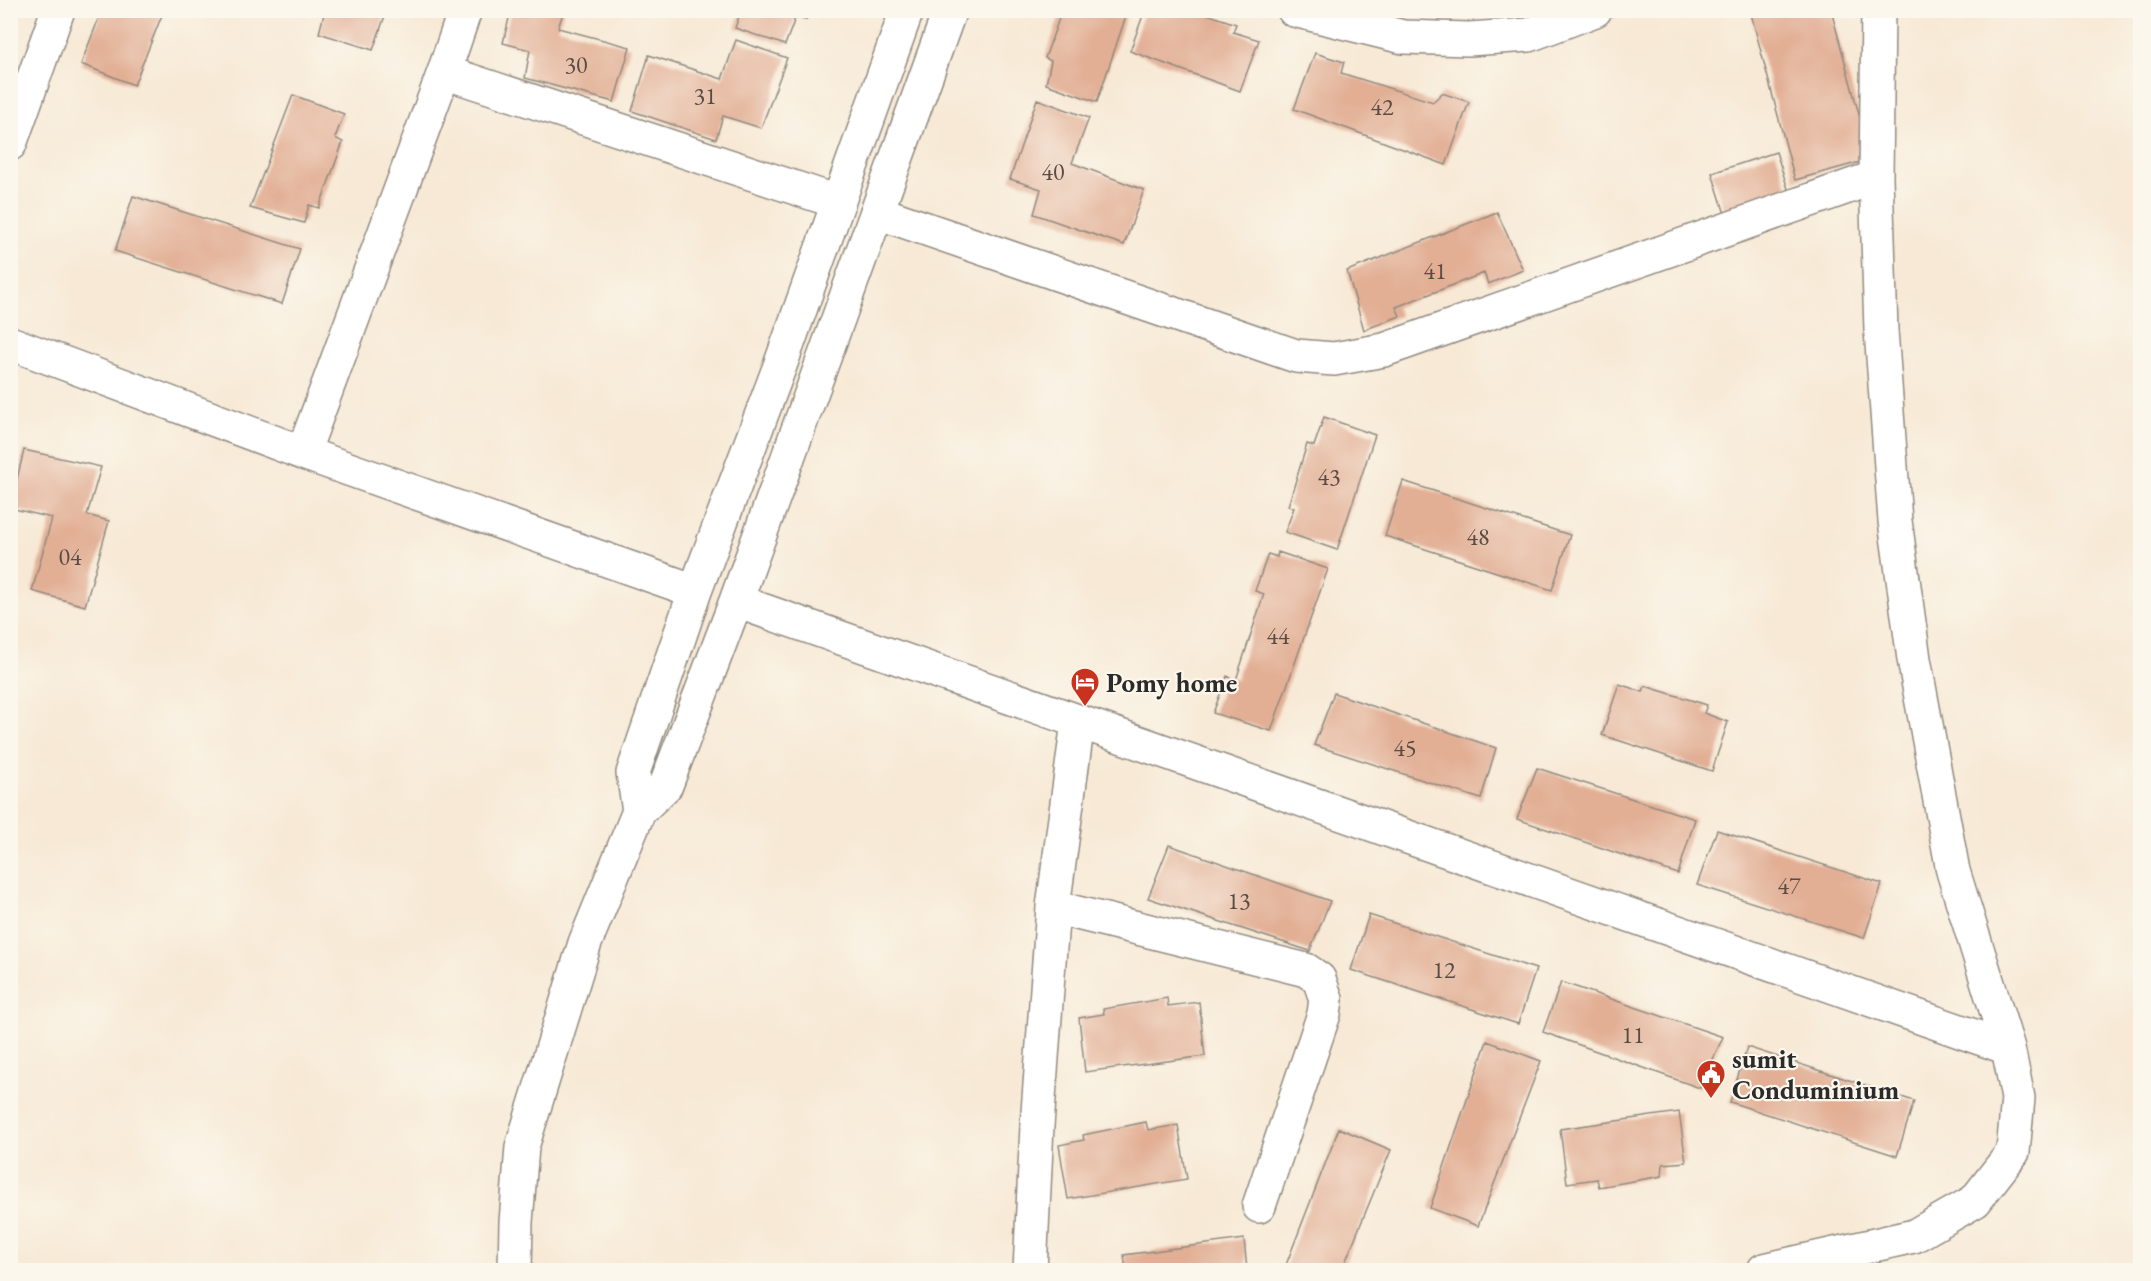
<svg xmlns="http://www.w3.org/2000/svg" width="2151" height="1281" viewBox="0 0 2151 1281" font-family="'EB Garamond',serif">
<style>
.building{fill:#e2af94}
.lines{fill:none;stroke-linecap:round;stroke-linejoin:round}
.street-casing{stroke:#918a80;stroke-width:36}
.street{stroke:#fff;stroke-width:33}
.labels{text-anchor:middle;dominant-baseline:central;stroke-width:4.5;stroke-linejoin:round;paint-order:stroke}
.number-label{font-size:24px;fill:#594c45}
.poi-label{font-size:27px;font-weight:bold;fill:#2b2b2b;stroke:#fbf7ec;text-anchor:start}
</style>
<rect width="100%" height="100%" fill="#fbf7ec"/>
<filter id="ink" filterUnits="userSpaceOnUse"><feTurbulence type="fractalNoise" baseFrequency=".0167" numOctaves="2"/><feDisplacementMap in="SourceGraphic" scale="12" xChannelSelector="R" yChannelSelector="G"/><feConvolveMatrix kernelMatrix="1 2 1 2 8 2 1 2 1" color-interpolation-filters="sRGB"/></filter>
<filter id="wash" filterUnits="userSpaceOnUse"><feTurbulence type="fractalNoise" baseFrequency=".008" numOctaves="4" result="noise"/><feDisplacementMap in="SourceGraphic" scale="24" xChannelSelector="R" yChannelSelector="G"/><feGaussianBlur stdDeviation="1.35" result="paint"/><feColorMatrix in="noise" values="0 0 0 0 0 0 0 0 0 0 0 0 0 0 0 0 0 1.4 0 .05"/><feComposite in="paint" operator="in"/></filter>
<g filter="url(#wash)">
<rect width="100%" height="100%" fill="#f7e9d5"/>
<g id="blocks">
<path class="building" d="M102,10h62l-30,75 -53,-21z
M325,10h62l-14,40 -54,-17z
M511,10h53l-6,18 72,19 -16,55 -89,-24 5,-28 -27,-7z
M741,10h68l-3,9 -10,-3 -11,29 -50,-17z
M1062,10h66l-31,92 -51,-18 5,-23 -6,-3z
M1145,10h50l41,14 -3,8 26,8 -19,51 -110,-40z
M1750,10h81l40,149 -76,21z
M736,40l51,18 -26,70 -38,-12 -7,23 -84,-28 17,-56 73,24z
M1315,53l29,9 -3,11 92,29 9,-9 27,9 -23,63 -152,-56z
M293,95l51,19 -9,24 8,4 -24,66 -10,-3 -5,18 -54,-15z
M1037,99l52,19 -17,45 72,27 -20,55 -90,-31 7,-25 -31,-10z
M1776,152l13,40 -64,22 -13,-41z
M133,196l167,53 -18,55 -167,-53z
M1497,212l26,58 -35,14 -4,-11 -88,34 4,9 -36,14 -17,-59z
M1324,417l51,18 -38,115 -52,-18 9,-24 -6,-2 19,-62 7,2z
M24,450l77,17 -14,48 22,6 -24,85 -53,-15 20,-73 -42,-10z
M1403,481l167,54 -18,55 -167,-54z
M1278,552l50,17 -57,162 -58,-18 14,-37 9,4 28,-86 -9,-3 13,-37 9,3z
M1619,684l24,8 2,-6 62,19 -3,8 24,9 -16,49 -110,-36z
M1334,693l162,55 -15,51 -167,-54z
M1537,768l158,51 -17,55 -161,-55z
M1717,830l165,54 -18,54 -167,-53z
M1169,845l161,56 -20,50 -162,-53z
M1369,915l167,54 -18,55 -167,-54z
M1561,982l162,55 -23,51 -157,-56z
M1167,998l1,8 31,-4 6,54 -120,16 -6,-54 25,-4 -1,-5z
M1487,1041l54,20 -63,165 -48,-18z
M1747,1047l167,54 -17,55 -167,-54z
M1679,1112l7,50 -23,2 -1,12 -63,11 -2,-8 -30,4 -7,-54z
M1146,1122l2,8 30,-5 9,54 -119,20 -9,-54 25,-5 -1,-5z
M1339,1128l52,22 -49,120h-58z
M1244,1239l3,31h-121l-2,-15z"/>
</g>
</g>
<g filter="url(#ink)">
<use href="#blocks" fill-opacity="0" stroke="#918a80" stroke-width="1.5"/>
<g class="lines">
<g class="street-casing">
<path id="street" d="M1294,10l109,27 66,2 60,-4 66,-25
M444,72l394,130
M10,144l48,-134
M877,212l419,144 38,3 50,-9 492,-173
M10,343l293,110 392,138
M303,453l141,-381 21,-62
M736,601l1272,447
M639,811l-6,-38 62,-182 86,-228 126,-353
M1053,907l253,63 13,9 7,20 -2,15 -65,192
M515,1270l1,-48 6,-75 63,-204 54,-132 27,-26 70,-184 214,-591
M1030,1270l7,-144 16,-219 25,-185
M1764,1270l150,-34 61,-35 38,-49 5,-54 -10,-50 -55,-177 -39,-212 -19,-138 -14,-191 -5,-153 2,-167"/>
</g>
<use href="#street" class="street"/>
</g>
</g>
<defs>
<g id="hotel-pin" transform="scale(1.5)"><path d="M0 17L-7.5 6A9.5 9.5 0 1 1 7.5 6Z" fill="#c8321e" stroke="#fbf7ec"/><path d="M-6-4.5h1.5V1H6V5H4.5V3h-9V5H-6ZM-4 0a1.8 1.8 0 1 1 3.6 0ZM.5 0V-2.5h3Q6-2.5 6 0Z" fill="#fff"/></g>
<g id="civic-pin" transform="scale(1.5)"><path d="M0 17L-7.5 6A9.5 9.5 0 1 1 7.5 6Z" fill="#c8321e" stroke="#fbf7ec"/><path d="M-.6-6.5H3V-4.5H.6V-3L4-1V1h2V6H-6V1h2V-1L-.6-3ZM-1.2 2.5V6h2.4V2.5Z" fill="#fff"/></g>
</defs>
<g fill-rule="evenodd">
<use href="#hotel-pin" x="1085" y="682"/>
<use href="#civic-pin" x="1711" y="1074"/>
</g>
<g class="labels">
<g class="number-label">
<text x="576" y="64">30</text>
<text x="705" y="95">31</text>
<text x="1382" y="106">42</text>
<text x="1053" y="171">40</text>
<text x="1435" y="270">41</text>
<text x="1329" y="476">43</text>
<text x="1478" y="536">48</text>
<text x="70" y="556">04</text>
<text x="1278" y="635">44</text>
<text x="1405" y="747">45</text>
<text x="1789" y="885">47</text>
<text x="1239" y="900">13</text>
<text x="1444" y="969">12</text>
<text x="1633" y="1034">11</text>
</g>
<g class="poi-label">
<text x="1106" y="682">Pomy home</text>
<text x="1732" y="1058">sumit<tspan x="1732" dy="31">Conduminium</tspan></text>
</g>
</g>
<rect width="2151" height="1281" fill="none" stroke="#fbf7ec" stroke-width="36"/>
</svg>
